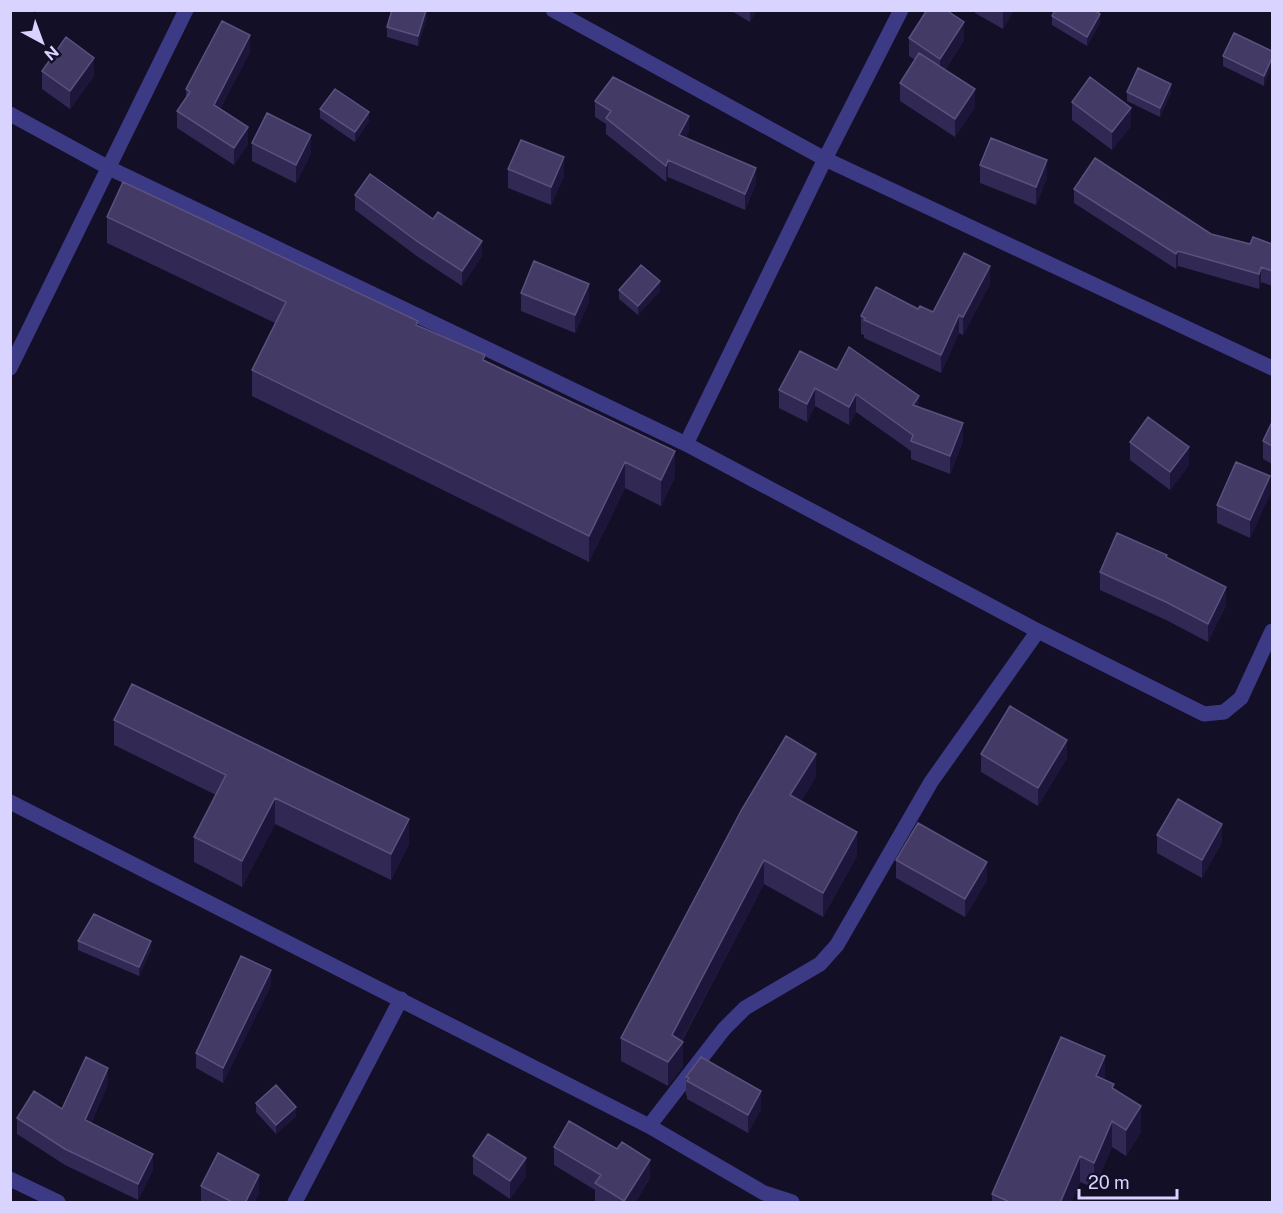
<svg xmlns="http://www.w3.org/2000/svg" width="1283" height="1213" viewBox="0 0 1283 1213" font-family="'Public Sans',sans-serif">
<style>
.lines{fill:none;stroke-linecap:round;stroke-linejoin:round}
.street{stroke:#3d3a85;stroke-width:15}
.wall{fill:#312854}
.shaded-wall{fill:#1d163a}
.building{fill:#433a66;stroke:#5a527e;stroke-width:1.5}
</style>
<rect width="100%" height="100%" fill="#130f26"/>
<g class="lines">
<path class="street" d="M553,10l272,149 447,209
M10,114l99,54 577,276 352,187 166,83 20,-2 17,-14 31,-67
M10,368l176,-358
M686,444l139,-285 76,-149
M10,802l639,324 115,67 28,9
M649,1126l75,-97 21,-21 75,-44 17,-19 94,-163 107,-151
M10,1179l48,23
M295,1202l106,-203"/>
</g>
<path class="wall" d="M427,10v7l-9,29 -31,-9v-10z
M730,10h26l-6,12z
M975,10h39l-11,19 -28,-16z
M1052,16l48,7 -13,23 -35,-21z
M909,38l55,2 -19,30 30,37 -20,30 -55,-36v-18l15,-23 -6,-4z
M1272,51l-8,35 -41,-20v-10z
M250,52l-30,57 28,35 -14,21 -57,-37v-17l9,-13v-9z
M42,71l52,5 -24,33 -28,-20z
M1127,92l44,1 -11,24 -33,-16z
M595,101l94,31 -3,5 70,47 -11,26 -77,-33 -2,5 -60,-48v-10l-11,-7z
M1072,102l59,24 -19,24 -40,-30z
M320,109l49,12 -14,21 -35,-24z
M252,143l59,10 -15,30 -44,-22z
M980,165l67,13 -11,27 -56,-22z
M508,169l56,7 -13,29 -43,-17z
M1074,189l137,45 39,10h22v42l-11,-4 -2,7 -81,-23 -2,3 -102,-66z
M355,195l127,61 -20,30 -44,-29 -63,-47z
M107,217l311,109 67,35 190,116 -14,29 -36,-18 -36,74 -337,-166v-26l23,-47 -168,-80z
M990,284l-27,51 -4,-2 -18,40 -77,-35v-3l-3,-1v-18l57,-7 15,3z
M619,290l41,1 -22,24 -19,-16z
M521,293l68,9 -14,31 -54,-22z
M837,370l82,37 44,34 -13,33 -39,-15v-8l-55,-39 -7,13 -34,-19 -8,16 -28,-14v-18z
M1272,422v42l-9,-5v-18z
M1130,442l59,23 -19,25 -40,-30z
M1270,494l-20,44 -33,-15v-18z
M1167,558l59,47 -18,37 -42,-22 -66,-30v-18z
M114,720l295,124 -18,36 -116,-56 -33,63 -48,-25v-25l22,-42 -102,-50z
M981,754l86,4 -29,48 -57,-34z
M816,777l-15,24 56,55 -34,61 -59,-33 -82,157 1,25 -15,20 -47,-25v-23z
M1157,835l65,7 -20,36 -45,-25z
M896,860l91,20 -22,37 -69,-39z
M78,941l73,9 -12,26 -61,-26z
M271,985l-48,98 -27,-15v-15z
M686,1077l75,32 -13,24 -61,-34v-3l-1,-1z
M1105,1080l9,9 27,43 -15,24 -14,-9 -18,41 -14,-6 -9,21h-79v-9z
M108,1084l-17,39 62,47 -15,30 -73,-35 -48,-31v-16l45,-9z
M256,1103l40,13 -20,18 -20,-22z
M554,1147l63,2 33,29 -15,25h-38l-2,-2v-11l-41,-25z
M473,1156l53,20 -16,23 -37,-25z
M201,1186l58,7 -5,10h-53z"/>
<path class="shaded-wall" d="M426,10h1v7l-9,29v-10z
M750,10h6l-6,12z
M1003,10h11l-11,19z
M1100,14v9l-13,23v-9z
M964,22v18l-24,37v-18z
M250,35v17l-36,70v-17z
M94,58v18l-24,33v-18z
M1272,58v9l-8,19v-10z
M1171,84v9l-11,24v-9z
M975,89v18l-20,30v-18z
M1131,108v18l-19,24v-18z
M369,112v9l-14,21v-10z
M689,116v16l-10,19v-16z
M248,127v17l-14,21v-17z
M311,135v18l-15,30v-18z
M564,157v19l-13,29v-18z
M668,160v17l-2,5v-16z
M1047,160v18l-11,27v-18z
M756,168v16l-11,26v-16z
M482,241v15l-20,30v-15z
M1178,251v15l-2,3v-15z
M990,266v18l-27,51v-18z
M1261,267v15l-2,7v-15z
M660,281v10l-22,24v-9z
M589,284v18l-14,31v-18z
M959,315v18l-18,40v-18z
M815,388v18l-8,16v-18z
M856,394v18l-7,13v-18z
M919,396v18l-6,-9z
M963,423v18l-13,33v-18z
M1189,447v18l-19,25v-18z
M675,451v26l-14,29v-26z
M625,462v26l-36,74v-26z
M1270,476v18l-20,44v-18z
M1226,587v18l-18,37v-18z
M1067,740v18l-29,48v-18z
M816,754v23l-26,42v-24z
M275,798v26l-33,63v-26z
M409,819v25l-18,36v-26z
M1222,824v18l-20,36v-18z
M857,832v24l-34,61v-24z
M764,860v24l-88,167 7,-9v24l-15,20v-24l4,-27z
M987,862v18l-22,37v-18z
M151,941v9l-12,26v-9z
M271,970v15l-48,98v-15z
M1105,1056v25l-9,-5z
M108,1068v16l-23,52v-16z
M761,1091v18l-13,24v-18z
M1141,1106v26l-15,24v-26z
M296,1107v9l-20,18v-9z
M1112,1121v26l-18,41v-25z
M153,1154v16l-15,30v-16z
M1080,1156v26l-9,21h-11z
M526,1158v18l-16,23v-18z
M650,1160v18l-15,25h-11z
M259,1175v18l-5,10h-9z"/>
<path class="building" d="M392,10h34l-8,26 -31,-9z
M927,10h19l18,12 -24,37 -31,-21z
M1055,10h39l6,4 -13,23 -35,-21z
M222,21l28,14 -36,70 34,22 -14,21 -57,-37 13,-19 -4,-3z
M1234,33l38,18v7l-8,18 -41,-20z
M66,37l28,21 -24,33 -28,-20z
M919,53l56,36 -20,30 -55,-36z
M1138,68l33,16 -11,24 -33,-16z
M613,77l76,39 -10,19 77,33 -11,26 -77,-34 -2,6 -60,-48 5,-7 -16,-10z
M1090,77l41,31 -19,24 -40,-30z
M335,89l34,23 -14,20 -35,-23z
M267,113l44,22 -15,30 -44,-22z
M991,138l56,22 -11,27 -56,-22z
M521,140l43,17 -13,30 -43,-18z
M1095,158l116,76 39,10 3,-7 19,7v27l-11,-4 -2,7 -81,-23 -2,3 -102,-65z
M370,174l63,45 5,-7 44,29 -20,30 -44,-29 -63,-47z
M123,182l295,139 -2,4 69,30 -2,5 192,91 -14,29 -36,-18 -36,74 -337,-166 34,-68 -179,-85z
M964,253l26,13 -27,51 -4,-2 -18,40 -77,-35 1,-2 -4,-2 15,-29 42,22 2,-3 13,6z
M534,261l55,23 -14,31 -54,-22z
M641,265l19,16 -22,25 -19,-16z
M849,347l70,49 -6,9 50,18 -13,33 -39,-15 2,-6 -57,-41 -7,13 -34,-19 -8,16 -28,-14 21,-39 37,19z
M1148,417l41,30 -19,25 -40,-30z
M1272,422v24l-9,-5z
M1236,462l34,14 -20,44 -33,-15z
M1117,533l50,22 -1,2 60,30 -18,37 -42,-22 -66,-30z
M132,684l277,135 -18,35 -116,-56 -33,63 -48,-24 32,-62 -112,-55z
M1010,706l57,34 -29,48 -57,-34z
M786,736l30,18 -26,41 67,37 -34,61 -59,-33 -92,175 11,7 -15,20 -47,-24 121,-229z
M1178,799l44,25 -20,36 -45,-25z
M918,823l69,39 -22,37 -69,-39z
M94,914l57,27 -12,26 -61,-26z
M241,956l30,14 -48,98 -27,-15z
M1061,1037l44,19 -9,20 18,8 -2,4 29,18 -15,24 -14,-9 -18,42 -14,-7 -20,47h-48l-20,-9z
M86,1057l22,11 -23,52 68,34 -15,30 -73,-35 -48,-31 17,-27 28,18z
M701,1057l60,34 -13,24 -61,-34 2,-3 -3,-1z
M276,1085l20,22 -20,18 -20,-22z
M569,1121l48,28 5,-7 28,18 -26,41 -29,-18 6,-8 -47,-28z
M488,1134l38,24 -16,23 -37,-25z
M218,1153l41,22 -14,28h-11l-33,-17z"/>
<rect width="1283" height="1213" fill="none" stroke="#d9d4ff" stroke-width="24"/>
<g transform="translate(42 42) rotate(139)" stroke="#130f26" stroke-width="4.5" paint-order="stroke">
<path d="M0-4.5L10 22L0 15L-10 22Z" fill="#d9d4ff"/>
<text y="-9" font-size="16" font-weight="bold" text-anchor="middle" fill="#d9d4ff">N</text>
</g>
<path d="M1079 1189v9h98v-9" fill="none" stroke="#d9d4ff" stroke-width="3"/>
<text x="1088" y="1189" font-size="18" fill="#d9d4ff" stroke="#130f26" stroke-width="4.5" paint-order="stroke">20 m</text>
</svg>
